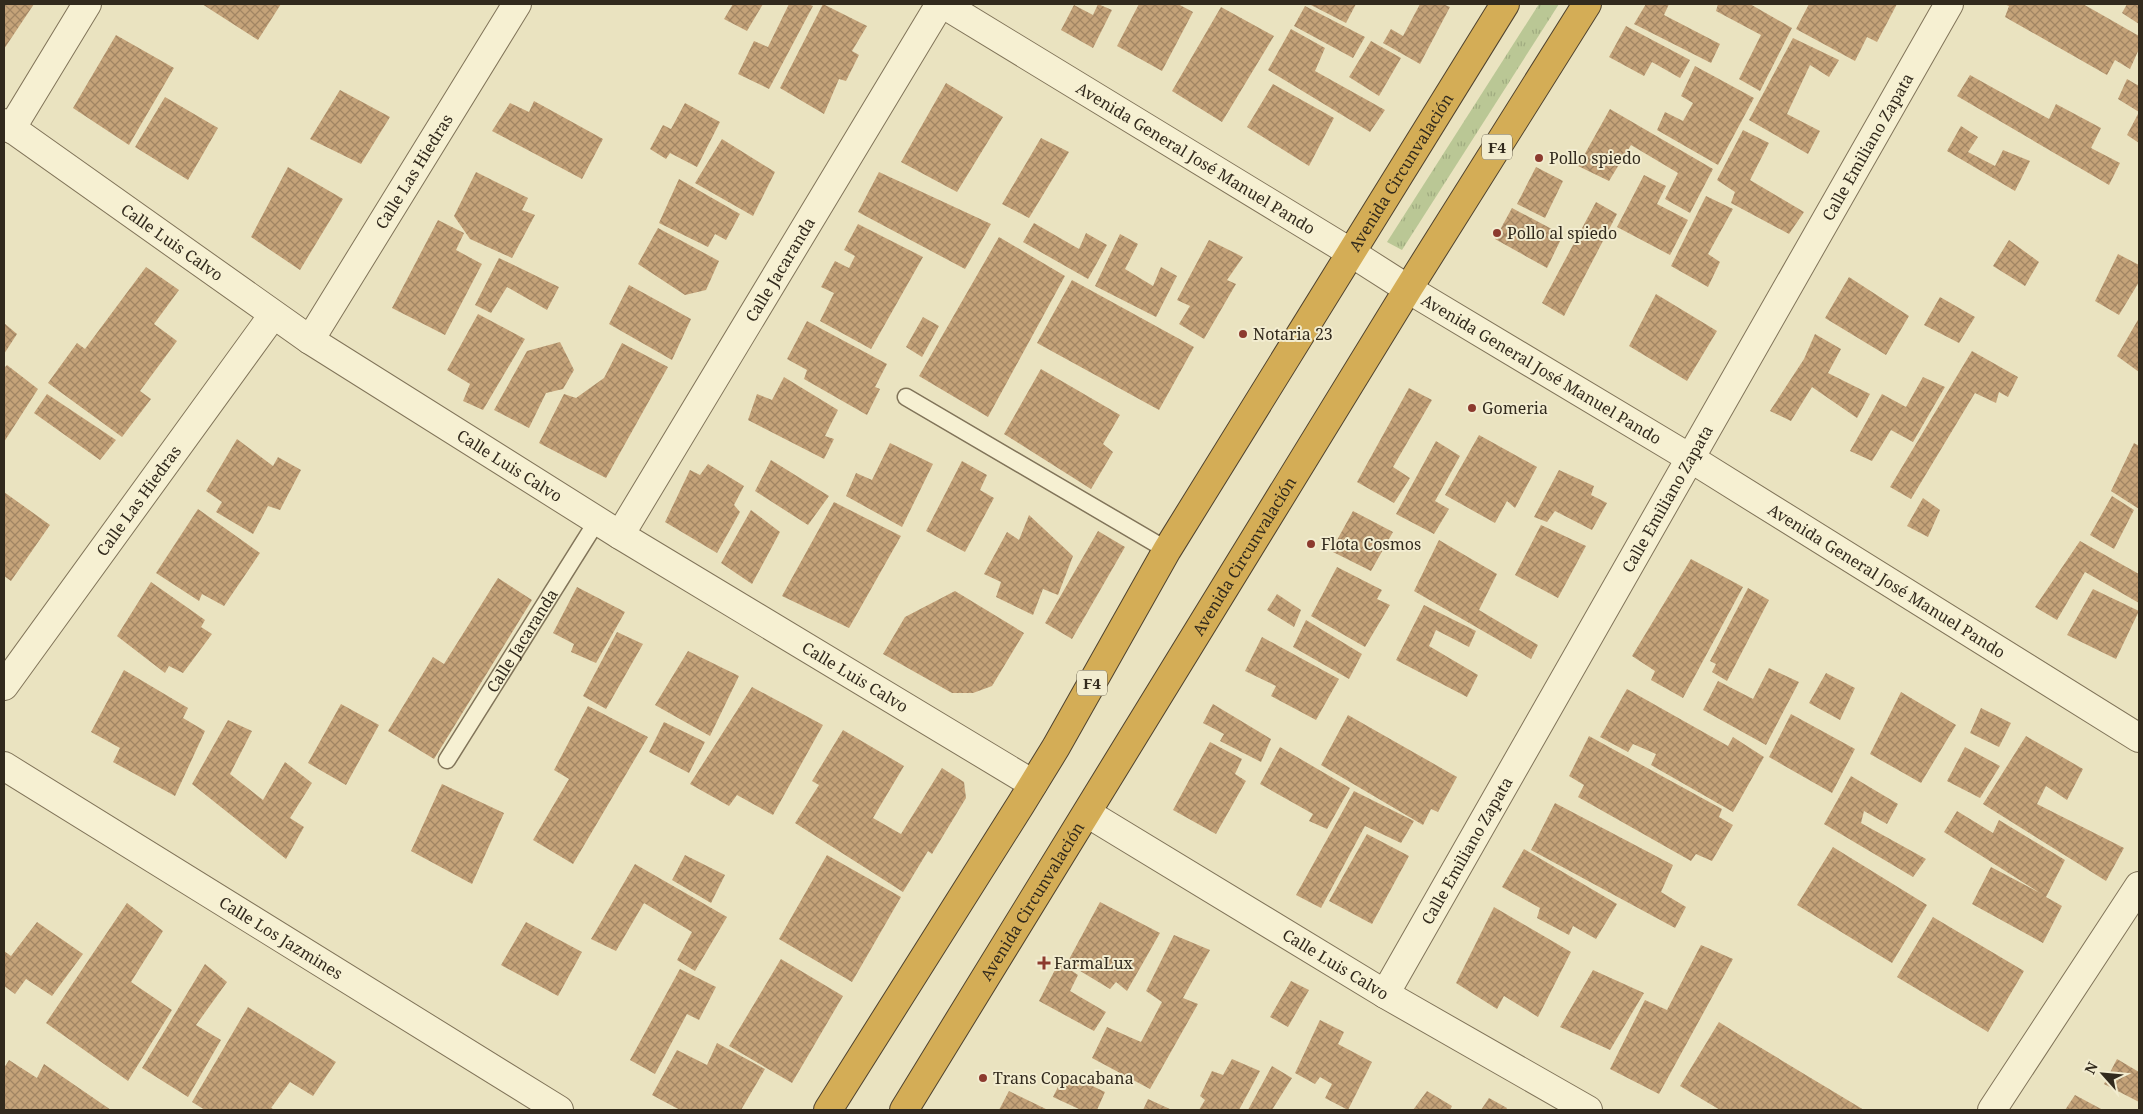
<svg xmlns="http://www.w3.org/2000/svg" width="2143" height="1114" viewBox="0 0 2143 1114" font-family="'Noto Serif',serif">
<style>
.grass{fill:url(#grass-tufts)}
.building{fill:url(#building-cross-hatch)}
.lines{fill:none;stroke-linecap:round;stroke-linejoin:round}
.lane-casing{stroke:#817459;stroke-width:19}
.street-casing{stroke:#817459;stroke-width:30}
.highway-casing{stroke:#4f422e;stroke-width:30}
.lane{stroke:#f6f0d2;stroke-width:16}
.street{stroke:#f6f0d2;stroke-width:28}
.highway{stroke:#d4ad56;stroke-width:28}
.poi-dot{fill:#8c3a2e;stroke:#f2eccf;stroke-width:2}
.labels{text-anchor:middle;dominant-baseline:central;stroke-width:4;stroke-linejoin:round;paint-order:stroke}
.shield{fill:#f2eccf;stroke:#6c6452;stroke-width:1}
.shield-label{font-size:15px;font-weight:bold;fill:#322a1d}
.street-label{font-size:16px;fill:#322a1d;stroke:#f2eccf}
.poi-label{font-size:16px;fill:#322a1d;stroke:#f2eccf;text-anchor:start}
</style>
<defs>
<pattern id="grass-tufts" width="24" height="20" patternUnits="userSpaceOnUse" patternTransform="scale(1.25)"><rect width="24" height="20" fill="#bac795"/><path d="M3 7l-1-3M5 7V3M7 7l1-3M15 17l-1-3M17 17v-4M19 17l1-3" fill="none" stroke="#a0ab80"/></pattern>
<pattern id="building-cross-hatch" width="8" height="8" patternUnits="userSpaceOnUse" patternTransform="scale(1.25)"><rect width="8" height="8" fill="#c5a379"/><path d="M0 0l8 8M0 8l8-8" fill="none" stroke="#a18563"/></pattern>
</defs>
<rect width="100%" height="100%" fill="#eae3c0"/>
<path class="grass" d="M1539,4h20l-157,246 -15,-8z"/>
<path class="building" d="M4,4h30l-30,45z
M202,4h79l-23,36z
M733,4h30l-16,27 -23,-12z
M789,4h19l5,2 -44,83 -31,-15 16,-33 14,6z
M823,4l44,22 -15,25 7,4 -13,26 -7,-2 -15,35 -44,-26z
M1098,4l14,6 -19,38 -32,-18 13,-25 19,10z
M1139,4h39l15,8 -31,59 -45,-25z
M1309,4h47l-10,19z
M1420,4h23l7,3 -30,57 -37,-21 8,-14 12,7z
M1646,4h23l-5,11 56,29 -9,19 -77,-39z
M1718,4h32l42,24 -32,63 -21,-12 22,-44 -45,-24z
M1809,4h88l-20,38 -10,-5 -12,24 -59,-32z
M2004,4h79l56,32v13l-9,20 -15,-9 -8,15 -102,-58 4,-11z
M2127,4h12v20l-17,-11z
M1305,6l60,31 -12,21 -59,-32z
M1221,7l53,29 -52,86 -50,-31z
M1626,26l64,34 -10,18 -28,-16 -8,14 -35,-19z
M1291,29l34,19 -10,23 70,39 -15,22 -102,-62z
M116,35l58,33 -45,77 -56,-37z
M1793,38l46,22 -10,17 -19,-12 -23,49 33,17 -12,23 -59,-34z
M1371,41l30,17 -22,38 -30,-19z
M1695,66l59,32 -36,67 -61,-35 8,-18 18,9 10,-18 -12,-7z
M1970,75l79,44 7,-15 45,24 -10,20 29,15 -11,22 -152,-89z
M2127,79l12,7v57l-12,-8 12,-23 -21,-13z
M946,83l57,34 -46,75 -56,-30z
M1273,84l61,34 -25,48 -62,-39z
M340,90l50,27 -29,47 -51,-25z
M165,97l53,31 -30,52 -53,-33z
M534,101l69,38 -21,40 -90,-48 18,-28 19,9z
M685,103l35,19 -23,45 -27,-14 -4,6 -16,-10 13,-24 8,4z
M1610,109l103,60 -23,44 -25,-14 13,-26 -47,-28 -22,36 -31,-15z
M1961,126l17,11 -10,15 27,14 8,-16 27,11 -15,30 -68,-40z
M1743,130l26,13 -19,37 54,32 -15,22 -58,-31 4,-11 -18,-12z
M1041,138l28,14 -40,66 -27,-14z
M722,139l53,33 -22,44 -58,-33z
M288,167l55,32 -43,71 -49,-33z
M1536,167l27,14 -18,37 -28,-14z
M476,172l52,26 -6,12 13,5 -23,43 -42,-19 -16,-23z
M879,172l112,52 -26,45 -107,-57z
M1644,175l22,11 -9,18 31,16 -18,35 -53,-28z
M679,179l61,35 -14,26 -11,-6 -7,13 -49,-24z
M1706,196l27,13 -25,45 12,8 -12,25 -37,-21z
M1596,202l21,12 -53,102 -22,-13z
M1512,208l51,27 -16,33 -52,-29z
M438,220l26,13 -8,17 26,14 -37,71 -53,-27z
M1034,223l45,26 7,-16 21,12 -19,34 -65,-37z
M858,224l65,33 -52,92 -51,-28 14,-28 -13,-6 14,-26 14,7 6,-12 -11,-6z
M658,228l61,33 -13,29 -21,5 -47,-31z
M1120,234l18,10 -13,25 28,17 8,-19 16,9 -21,41 -61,-31z
M999,237l66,39 -77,141 -69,-41z
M1209,240l34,17 -16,23 9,4 -32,55 -25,-15 11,-18 -13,-6z
M2009,240l30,22 -14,24 -32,-20z
M2118,254l21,11v17l-20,33 -24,-14z
M499,258l60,29 -12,23 -40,-23 -16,26 -16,-8z
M146,267l33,23 -25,34 23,17 -37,50 11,8 -29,38 -74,-54 29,-40 8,6z
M1849,277l60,39 -23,39 -61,-37z
M1072,280l122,67 -35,63 -122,-67z
M629,285l62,34 -19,41 -63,-36z
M1656,294l61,37 -30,50 -58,-35z
M1940,297l35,20 -16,26 -35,-18z
M478,314l47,25 -42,71 -20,-9 7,-17 -23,-14z
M923,317l16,9 -17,31 -16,-10z
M2139,318v54l-22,-16z
M807,321l80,43 -12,23 5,2 -13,26 -63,-36 3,-9 -20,-11z
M4,323l13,11 -13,20z
M1815,334l26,15 -13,24 42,21 -13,24 -45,-31 -21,34 -21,-10 34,-52z
M560,342l14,28 -11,19 -17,4 -17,35 -35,-18 33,-59z
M622,343l46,24 -62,111 -67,-35 25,-49 12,4 28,-20z
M1972,351l46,26 -10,20 -9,-5 -3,11 -21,-10 -64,106 -21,-12z
M7,365l31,24 -34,53v-74z
M1041,369l79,46 -17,29 10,8 -22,37 -87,-55z
M784,377l54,33 -13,26 9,3 -10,20 -76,-39 9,-26 15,6z
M1923,377l22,10 -32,55 -22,-12 -19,31 -22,-10 32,-57 24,13z
M1409,388l23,12 -39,67 17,11 -16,25 -37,-21z
M47,394l69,46 -16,20 -66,-47z
M1479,435l58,32 -22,41 -8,-7 -12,22 -50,-28z
M237,439l36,27 5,-9 23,13 -21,40 -12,-4 -15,28 -37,-22 6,-10 -16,-11z
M1436,441l24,15 -25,45 14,8 -15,25 -38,-20z
M890,443l43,21 -31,63 -56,-31 10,-23 16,7z
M2134,443l5,3v63l-28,-18z
M771,460l58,36 -21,29 -53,-34z
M962,461l25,14 -7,15 14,8 -29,54 -39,-21z
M708,464l36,22 -10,19 6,7 -23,41 -52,-31 25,-52 10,5z
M1559,470l35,16 -3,9 16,8 -15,27 -37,-19 -8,11 -13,-5z
M4,492l46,33 -39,56 -7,-5z
M2112,496l22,14 -20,39 -24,-14z
M1923,498l17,12 -12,27 -21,-11z
M834,502l67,34 -52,92 -67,-32z
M198,509l62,44 -36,53 -22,-12 -3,7 -43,-28z
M751,510l29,22 -28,52 -31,-21z
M1353,511l40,21 -22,39 -40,-20z
M1029,515l44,41 -15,39 -15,-6 -10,26 -37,-18 5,-15 -17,-8 23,-42 12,8z
M1541,525l45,21 -28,52 -43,-23z
M1098,531l27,16 -53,92 -27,-16z
M1439,540l58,34 -18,36 59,35 -7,14 -117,-68z
M2080,541l59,33v29l-54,-31 -28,48 -22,-13z
M1691,559l52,28 -60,111 -32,-18 4,-9 -23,-15z
M1337,567l45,23 -5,9 13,6 -25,42 -54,-31z
M498,578l34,22 -98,159 -46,-28 45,-74 11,7z
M151,582l54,38 -4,7 11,7 -29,39 -14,-7 -4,7 -48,-37z
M577,587l48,25 -29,51 -25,-11 3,-8 -21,-11z
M1748,588l21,12 -42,81 -15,-9 4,-8 -6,-3z
M2093,589l46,22 -23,48 -49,-24z
M955,591l69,42 -32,53 -19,7h-21l-69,-39 22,-37z
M1277,594l24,16 -7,17 -27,-17z
M1424,605l52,26 -7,16 -33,-17 -7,16 49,29 -11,22 -71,-37z
M1306,620l56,34 -13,25 -56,-32z
M617,632l26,12 -37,65 -23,-13z
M1262,637l77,42 -23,41 -45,-24 5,-10 -31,-15z
M688,651l51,25 -29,60 -55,-31z
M1769,668l30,14 -33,63 -63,-35 15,-29 35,18z
M124,670l64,38 -5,10 22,13 -30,65 -62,-34 7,-14 -29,-16z
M1826,673l29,15 -15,32 -31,-17z
M752,687l71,38 -50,90 -36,-20 -8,11 -39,-22z
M1627,689l101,57 5,-9 31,20 -31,55 -82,-47 5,-11 -23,-10 -5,8 -28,-15z
M1901,692l55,33 -35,58 -51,-29z
M341,704l38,21 -33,60 -38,-22z
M1213,704l58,35 -10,23 -41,-21 4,-7 -21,-11z
M588,706l60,31 -75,127 -40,-24 36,-61 -15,-9z
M1981,708l30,15 -12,24 -29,-14z
M1791,714l64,35 -23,44 -63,-36z
M1348,715l109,62 -19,35 -7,-3 -8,16 -102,-60z
M228,720l24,11 -22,43 33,26 22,-38 27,21 -22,35 14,9 -18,32 -94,-75z
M664,722l41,20 -16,31 -40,-21z
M843,730l61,36 -31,52 28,16 41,-66 22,14 2,16 -34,56 -4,-3 -25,41 -108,-69 24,-38 -7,-4z
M1589,736l133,73 -3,8 14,8 -21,36 -16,-7 -5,7 -113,-64 6,-12 -15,-9z
M2026,736l57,33 -16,31 -21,-14 -9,18 87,44 -18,33 -123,-77z
M1210,742l32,17 -7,15 11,7 -30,53 -43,-24z
M1280,747l70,41 -23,41 -18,-8 4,-7 -53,-30z
M1965,747l35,19 -20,32 -33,-17z
M1851,776l47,28 -11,20 -23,-13 -3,12 65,36 -13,18 -89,-53z
M442,784l62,29 -32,71 -61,-33z
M1354,791l60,30 -13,22 -36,-17 -44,82 -25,-13z
M1555,803l118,62 -12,27 25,15 -11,21 -144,-78z
M1957,811l36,22 6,-13 66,40 -19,37 16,9 -19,37 -71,-39 19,-37 49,26 -96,-61z
M1367,834l42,22 -37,68 -43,-23z
M1833,847l94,58 -35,58 -95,-58z
M1524,849l93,55 -21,35 -23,-13 -4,9 -32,-17 3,-10 -38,-21z
M685,855l40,20 -14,28 -39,-23z
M827,855l74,42 -49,85 -73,-43z
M635,864l92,53 -32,54 -18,-11 15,-28 -48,-29 -28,48 -25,-12z
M1100,902l60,31 -33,58 -11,-9 -6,7 -43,-26z
M127,903l36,28 -32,51 41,28 -44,71 -82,-58z
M1494,907l77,45 -33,65 -34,-21 -7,13 -41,-26z
M1933,917l91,54 -36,61 -91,-55z
M37,922l46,32 -31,42 -26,-17 -11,15 -11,-8v-35l7,5z
M526,922l56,30 -24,44 -57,-31z
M1174,935l36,15 -27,48 15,6 -48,85 -58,-31 15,-31 34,15 21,-40 -16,-11z
M1701,945l32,14 -74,135 -49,-25 35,-69 22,10z
M781,959l62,37 -51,87 -63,-37z
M1059,962l19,13 -8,16 36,21 -12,19 -55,-30z
M205,964l22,18 -31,43 25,15 -33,57 -46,-29z
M680,969l36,18 -17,33 -12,-6 -32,60 -25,-14z
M1593,970l51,23 -34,57 -50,-23z
M1291,981l18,9 -21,37 -18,-10z
M248,1007l88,55 -23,34 -23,-14 -19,26 4,2h-70l-13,-8z
M1320,1020l24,12 -6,12 34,18 -24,48 -23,-12 7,-14 -12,-7 -5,7 -20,-11z
M1719,1022l19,12 126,76h-144l-40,-24z
M717,1043l48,26 -24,41h-61l-28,-15 25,-45 30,15z
M1232,1059l28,12 -21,39h-40l6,-10 -5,-4 12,-25 11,4z
M2117,1059l22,13v30l-35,-18z
M9,1060l28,18 7,-14 67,46h-107v-42z
M1272,1066l20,12 -20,32h-24z
M1065,1073l40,19 -8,18h-16l-28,-13z
M1009,1091l39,19h-49z
M1427,1091l25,15 -2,4h-37z
M2075,1095l28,15h-38z
M1489,1098l18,10 -1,2h-25z
M1148,1099l24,11h-29z"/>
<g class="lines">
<g class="lane-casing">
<g id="lane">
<path d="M906,397l261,153"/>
<path id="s1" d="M447,760l150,-239"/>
</g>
</g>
<g class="street-casing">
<g id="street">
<path id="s2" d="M943,4l407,248 58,37 282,169 449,280"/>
<path id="s3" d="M4,123l306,217 310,195 413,249"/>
<path d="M11,129l76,-125"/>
<path id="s4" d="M310,340l207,-336"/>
<path id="s5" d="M620,535l320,-531"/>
<path id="s6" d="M4,686l269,-371"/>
<path id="s7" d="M4,766l555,344"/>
<path id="s8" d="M1087,813l298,181 203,116"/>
<path id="s9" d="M1385,994l564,-990"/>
<path d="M1992,1110l147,-224"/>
</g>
</g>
<g class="highway-casing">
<g id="highway">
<path id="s10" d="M828,1110l193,-306 35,-57 111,-197 338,-546"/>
<path id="s11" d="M904,1110l504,-821 179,-285"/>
</g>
</g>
<use href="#lane" class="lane"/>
<use href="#street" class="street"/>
<use href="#highway" class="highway"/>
</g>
<g class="poi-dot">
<circle cx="1539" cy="158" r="5"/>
<circle cx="1497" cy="233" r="5"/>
<circle cx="1243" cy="334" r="5"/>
<circle cx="1472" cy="408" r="5"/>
<circle cx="1311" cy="544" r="5"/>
<path d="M1041.5 955.5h5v5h5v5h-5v5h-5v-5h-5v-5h5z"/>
<circle cx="983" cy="1078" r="5"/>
</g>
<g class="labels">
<g class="shield">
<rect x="1482" y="134.5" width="30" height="25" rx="4"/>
<rect x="1077" y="670.5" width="30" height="25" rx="4"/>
</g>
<g class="shield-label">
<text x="1497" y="147">F4</text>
<text x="1092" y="683">F4</text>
</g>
<g class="street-label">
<text stroke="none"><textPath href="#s9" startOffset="975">Calle Emiliano Zapata</textPath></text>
<text stroke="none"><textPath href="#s2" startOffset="296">Avenida General José Manuel Pando</textPath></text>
<text stroke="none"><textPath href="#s4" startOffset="198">Calle Las Hiedras</textPath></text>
<text stroke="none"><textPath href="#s10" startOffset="1099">Avenida Circunvalación</textPath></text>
<text stroke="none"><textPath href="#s3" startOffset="206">Calle Luis Calvo</textPath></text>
<text stroke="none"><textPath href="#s5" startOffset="310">Calle Jacaranda</textPath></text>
<text stroke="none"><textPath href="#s2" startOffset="701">Avenida General José Manuel Pando</textPath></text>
<text stroke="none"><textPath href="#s3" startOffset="611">Calle Luis Calvo</textPath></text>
<text stroke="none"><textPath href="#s9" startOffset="570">Calle Emiliano Zapata</textPath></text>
<text stroke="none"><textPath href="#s6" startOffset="229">Calle Las Hiedras</textPath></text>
<text stroke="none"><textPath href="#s11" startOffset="650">Avenida Circunvalación</textPath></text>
<text stroke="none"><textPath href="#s2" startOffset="1106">Avenida General José Manuel Pando</textPath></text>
<text stroke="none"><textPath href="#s1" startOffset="141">Calle Jacaranda</textPath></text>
<text stroke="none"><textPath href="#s3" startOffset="1016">Calle Luis Calvo</textPath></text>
<text stroke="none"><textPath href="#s9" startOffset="165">Calle Emiliano Zapata</textPath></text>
<text stroke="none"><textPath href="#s11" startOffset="245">Avenida Circunvalación</textPath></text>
<text stroke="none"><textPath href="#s7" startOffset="326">Calle Los Jazmines</textPath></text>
<text stroke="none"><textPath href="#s8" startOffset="291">Calle Luis Calvo</textPath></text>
</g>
<g class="poi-label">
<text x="1549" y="158">Pollo spiedo</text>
<text x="1507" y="233">Pollo al spiedo</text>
<text x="1253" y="334">Notaria 23</text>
<text x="1482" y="408">Gomeria</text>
<text x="1321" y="544">Flota Cosmos</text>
<text x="1054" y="963">FarmaLux</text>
<text x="993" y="1078">Trans Copacabana</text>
</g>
</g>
<rect width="2143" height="1114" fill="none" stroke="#322a1d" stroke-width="10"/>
<g transform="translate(2103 1074) rotate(297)" stroke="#f2eccf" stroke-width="4" paint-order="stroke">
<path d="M0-4L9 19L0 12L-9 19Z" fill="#322a1d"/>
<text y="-8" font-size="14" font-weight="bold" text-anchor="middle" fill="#322a1d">N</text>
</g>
</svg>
